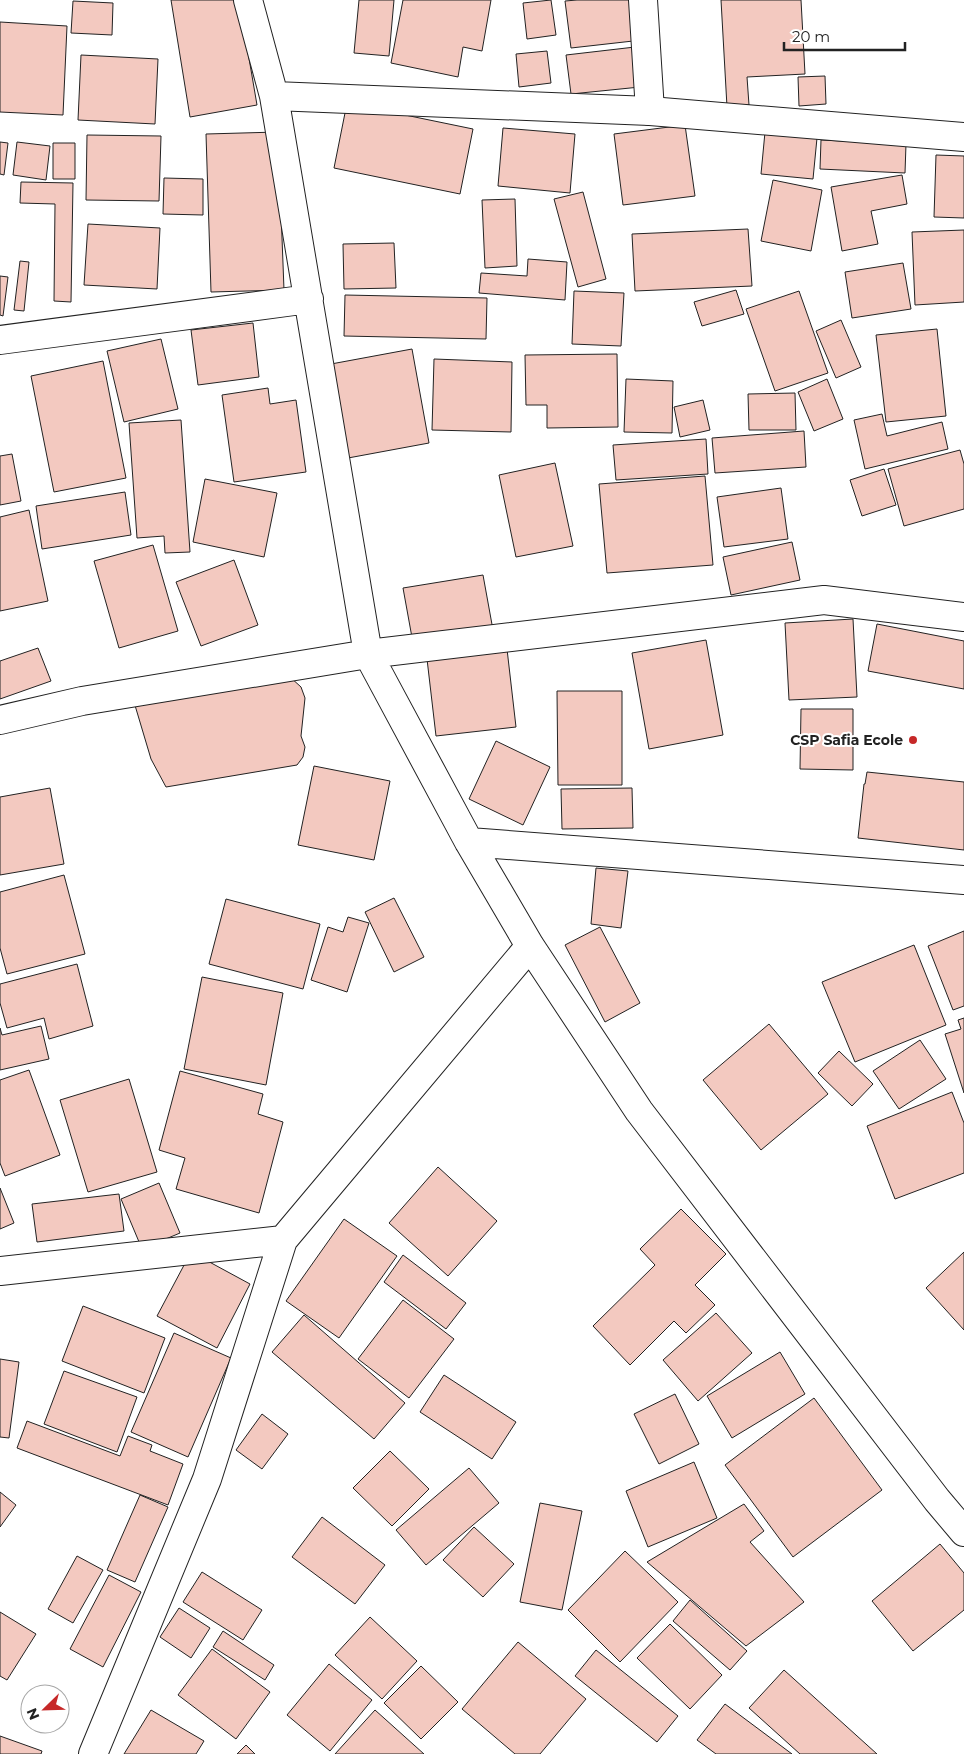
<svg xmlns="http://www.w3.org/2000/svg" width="964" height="1754" viewBox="0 0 964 1754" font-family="Montserrat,sans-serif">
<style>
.building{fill:#f3c9c0;stroke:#222}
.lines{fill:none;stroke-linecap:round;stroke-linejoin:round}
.pedestrian-casing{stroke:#222;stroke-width:30}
.minor-casing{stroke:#222;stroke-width:30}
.pedestrian{stroke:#fff;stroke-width:28}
.minor{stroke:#fff;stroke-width:28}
.poi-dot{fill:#c62828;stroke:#fff;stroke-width:2}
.labels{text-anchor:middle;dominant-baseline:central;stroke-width:4;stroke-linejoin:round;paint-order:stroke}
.poi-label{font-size:14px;font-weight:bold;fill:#222;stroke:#fff;text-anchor:end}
</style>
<rect width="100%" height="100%" fill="#fff"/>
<path class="building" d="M171,0h68l18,105 -67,12z
M359,0h35l-5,56 -35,-3z
M403,0h88l-9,51 -19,-4 -5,30 -67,-14z
M551,0l5,35 -29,4 -4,-36z
M577,0h60l5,40 -71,8 -6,-47z
M721,0h80l4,74 -58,3 2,28 -22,2z
M73,1l40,2 -1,32 -41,-2z
M0,22l67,4 -4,89 -63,-3z
M635,47l5,40 -69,7 -5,-39z
M547,51l4,32 -32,4 -3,-33z
M81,55l77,4 -3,65 -77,-4z
M825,76l1,28 -27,2 -1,-29z
M347,103l126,26 -13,65 -126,-26z
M685,125l10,71 -72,9 -9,-71z
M503,128l72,6 -5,59 -72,-7z
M278,132l6,158 -73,2 -5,-158z
M765,132l52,6 -4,41 -52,-5z
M87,135l74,1 -2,65 -73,-1z
M821,140l85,4 -1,29 -85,-4z
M0,142l8,1 -4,32 -4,-1z
M17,142l33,4 -4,34 -33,-5z
M53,143h22v36h-22z
M936,155l28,1v62l-30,-1z
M902,175l5,29 -36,7 7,33 -36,7 -11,-64z
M164,178l39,1v36l-40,-1z
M773,180l49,10 -11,61 -50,-10z
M21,182l52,1 -2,119 -17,-1 1,-97 -35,-1z
M583,192l23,87 -28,8 -24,-88z
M515,199l2,67 -32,2 -3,-68z
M88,224l72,4 -3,61 -73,-4z
M748,229l4,57 -117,5 -3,-57z
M964,230v72l-49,3 -3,-73z
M394,243l2,45 -52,1 -1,-45z
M528,259l39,3 -2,38 -86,-7 2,-20 46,3z
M20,261l9,1 -5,49 -10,-1z
M903,263l8,46 -59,9 -7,-46z
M0,276l8,1 -5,39 -3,-1z
M736,290l8,24 -42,12 -8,-24z
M574,291l50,2 -3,53 -49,-2z
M799,291l29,82 -53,18 -29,-82z
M345,295l142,3 -1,41 -142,-3z
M841,320l20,47 -25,11 -20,-47z
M253,323l6,54 -61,8 -7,-55z
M937,329l9,87 -60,6 -10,-87z
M161,339l17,70 -54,13 -17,-71z
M412,349l17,94 -81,15 -17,-94z
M617,354l1,73 -71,1v-23h-21l-1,-50z
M434,359l78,3 -1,70 -79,-2z
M103,361l23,117 -72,14 -23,-116z
M626,379l47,2 -1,52 -48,-1z
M827,379l16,40 -29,12 -16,-39z
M268,388l2,16 26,-4 10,72 -72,10 -12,-87z
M795,393l1,37h-47l-1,-36z
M703,400l7,30 -30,7 -6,-30z
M882,414l5,22 55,-14 6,27 -83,20 -11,-49z
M181,420l9,132 -25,1 -1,-17 -27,2 -8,-115z
M804,431l2,36 -91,6 -3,-35z
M706,439l2,35 -92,6 -3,-35z
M960,450l4,14v45l-60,17 -16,-57z
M12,454l9,47 -21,4v-49z
M555,463l18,83 -57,11 -17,-82z
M884,469l12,36 -34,11 -12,-36z
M705,476l8,89 -106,8 -8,-89z
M205,479l72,14 -13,64 -71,-15z
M781,488l7,51 -64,8 -7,-50z
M125,492l6,43 -89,14 -6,-43z
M29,510l19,91 -48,10v-94z
M792,542l8,38 -69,15 -8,-38z
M153,545l25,86 -59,17 -25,-87z
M234,560l24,65 -57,21 -25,-64z
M483,575l10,55 -80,13 -10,-55z
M853,619l4,78 -68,3 -4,-77z
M877,624l87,17v48l-96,-18z
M706,640l17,95 -74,14 -17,-96z
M38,648l13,33 -51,18v-38z
M507,649l9,78 -80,9 -9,-77z
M290,677l11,10 4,11 -4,38 4,11 -2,10 -6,8 -131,22 -15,-28 -17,-57z
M557,691h65v94h-64z
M801,709h52v61l-53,-1z
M496,741l54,26 -27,58 -54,-26z
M314,766l76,15 -16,79 -76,-15z
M867,772l97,10v68l-106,-12 6,-54h1z
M50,788l14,76 -64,11v-78z
M632,788l1,40 -71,1 -1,-40z
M596,868l32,3 -7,57 -30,-4z
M64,875l21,79 -78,20 -7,-26v-56z
M394,898l30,59 -30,15 -29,-60z
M226,899l94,25 -17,65 -94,-25z
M348,917l21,6 -22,69 -36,-12 17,-53 15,5z
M600,927l40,76 -35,19 -40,-77z
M964,931v75l-11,4 -25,-64z
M914,945l32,80 -91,37 -33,-80z
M77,964l16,62 -44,13 -5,-21 -37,10 -7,-25v-19z
M202,977l81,16 -17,92 -82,-16z
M964,1018v75l-19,-59 16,-5 -3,-9z
M769,1024l59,70 -67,56 -58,-70z
M41,1026l8,33 -49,11v-42l2,7z
M920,1040l26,39 -47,30 -26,-38z
M839,1051l34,33 -21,22 -34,-33z
M29,1070l31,85 -55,21 -5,-13v-83z
M180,1071l83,23 -5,20 25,8 -24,91 -83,-24 9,-31 -26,-8z
M129,1079l28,93 -69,20 -28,-92z
M952,1092l12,31v50l-69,26 -28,-73z
M438,1167l59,54 -49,55 -59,-53z
M159,1183l21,50 -38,16 -21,-50z
M0,1188l14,35 -14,6z
M119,1194l5,37 -87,11 -5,-38z
M681,1209l45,45 -31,31 20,20 -29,28 -12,-12 -44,44 -37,-39 62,-61 -15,-16z
M344,1219l53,37 -58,82 -53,-37z
M191,1252l59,32 -33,64 -60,-32z
M964,1252v78l-38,-42z
M403,1255l63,48 -20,26 -62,-47z
M403,1300l51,39 -45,59 -51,-39z
M83,1306l82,32 -21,55 -82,-32z
M716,1313l36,40 -54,48 -35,-41z
M304,1315l101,88 -31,36 -102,-87z
M174,1333l57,25 -43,99 -57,-25z
M780,1352l25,42 -73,44 -25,-42z
M0,1359l19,3 -10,76 -9,-1z
M64,1371l73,26 -20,55 -73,-28z
M444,1375l72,47 -24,37 -72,-47z
M675,1394l24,50 -40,20 -25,-50z
M814,1398l68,92 -89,67 -68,-92z
M262,1414l26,20 -26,35 -26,-19z
M27,1421l93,35 8,-20 24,9 -2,6 33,13 -15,41 -151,-57z
M390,1451l39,38 -37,37 -39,-38z
M694,1462l23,56 -69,29 -22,-56z
M469,1468l30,35 -73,62 -30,-35z
M0,1492l16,13 -16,22z
M140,1495l28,12 -33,75 -28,-12z
M540,1503l42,8 -20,99 -42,-8z
M744,1504l20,27 -14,11 54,60 -58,44 -99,-84z
M322,1517l63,48 -30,39 -63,-47z
M474,1527l40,37 -31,33 -40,-37z
M940,1544l24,29v37l-51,41 -41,-50z
M625,1551l53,51 -58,60 -52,-52z
M77,1556l26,14 -30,53 -25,-14z
M202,1572l60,38 -19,30 -60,-38z
M109,1575l32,17 -38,75 -33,-18z
M690,1600l57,51 -17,19 -57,-49z
M179,1608l31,20 -19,30 -31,-21z
M0,1612l36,22 -29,46 -7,-4z
M370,1617l47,44 -35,38 -47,-44z
M670,1624l52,51 -32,34 -53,-51z
M223,1631l51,34 -9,15 -52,-33z
M518,1642l68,57 -46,55h-25l-53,-45z
M212,1649l58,43 -34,47 -58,-44z
M596,1650l82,66 -21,26 -82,-66z
M329,1664l43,36 -42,51 -43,-36z
M421,1666l37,36 -37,37 -37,-36z
M784,1670l93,84h-77l-51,-46z
M725,1704l67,50h-76l-19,-14z
M151,1710l53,31 -8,13h-72z
M375,1710l49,44h-89z
M0,1736l42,15 -1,3h-41z
M246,1745l9,9h-18z"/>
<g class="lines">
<g class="pedestrian-casing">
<path id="pedestrian" d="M643,0l7,111"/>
</g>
<g class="minor-casing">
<path id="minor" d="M248,0l26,96 94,558 101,188 61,104 109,165 298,389 27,32
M274,96l376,15 314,26
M0,340l309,-41
M0,720l82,-19 286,-47 456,-54 140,17
M469,842l495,38
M0,1271l283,-31
M93,1754l114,-275 76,-239 247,-294"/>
</g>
<use href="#pedestrian" class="pedestrian"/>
<use href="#minor" class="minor"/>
</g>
<circle class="poi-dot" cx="913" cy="740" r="5"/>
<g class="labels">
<g class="poi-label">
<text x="903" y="740">CSP Safia Ecole</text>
</g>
</g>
<g transform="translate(45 1709) rotate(247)"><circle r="24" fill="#ffffff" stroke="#a7a7a7"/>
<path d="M0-4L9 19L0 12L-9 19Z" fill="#c62828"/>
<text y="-8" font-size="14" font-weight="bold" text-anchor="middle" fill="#222222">N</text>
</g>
<path d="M784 42v8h121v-8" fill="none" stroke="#222222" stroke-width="2.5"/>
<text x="792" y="42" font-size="15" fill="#222222" stroke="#ffffff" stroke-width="4" paint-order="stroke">20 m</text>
</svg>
